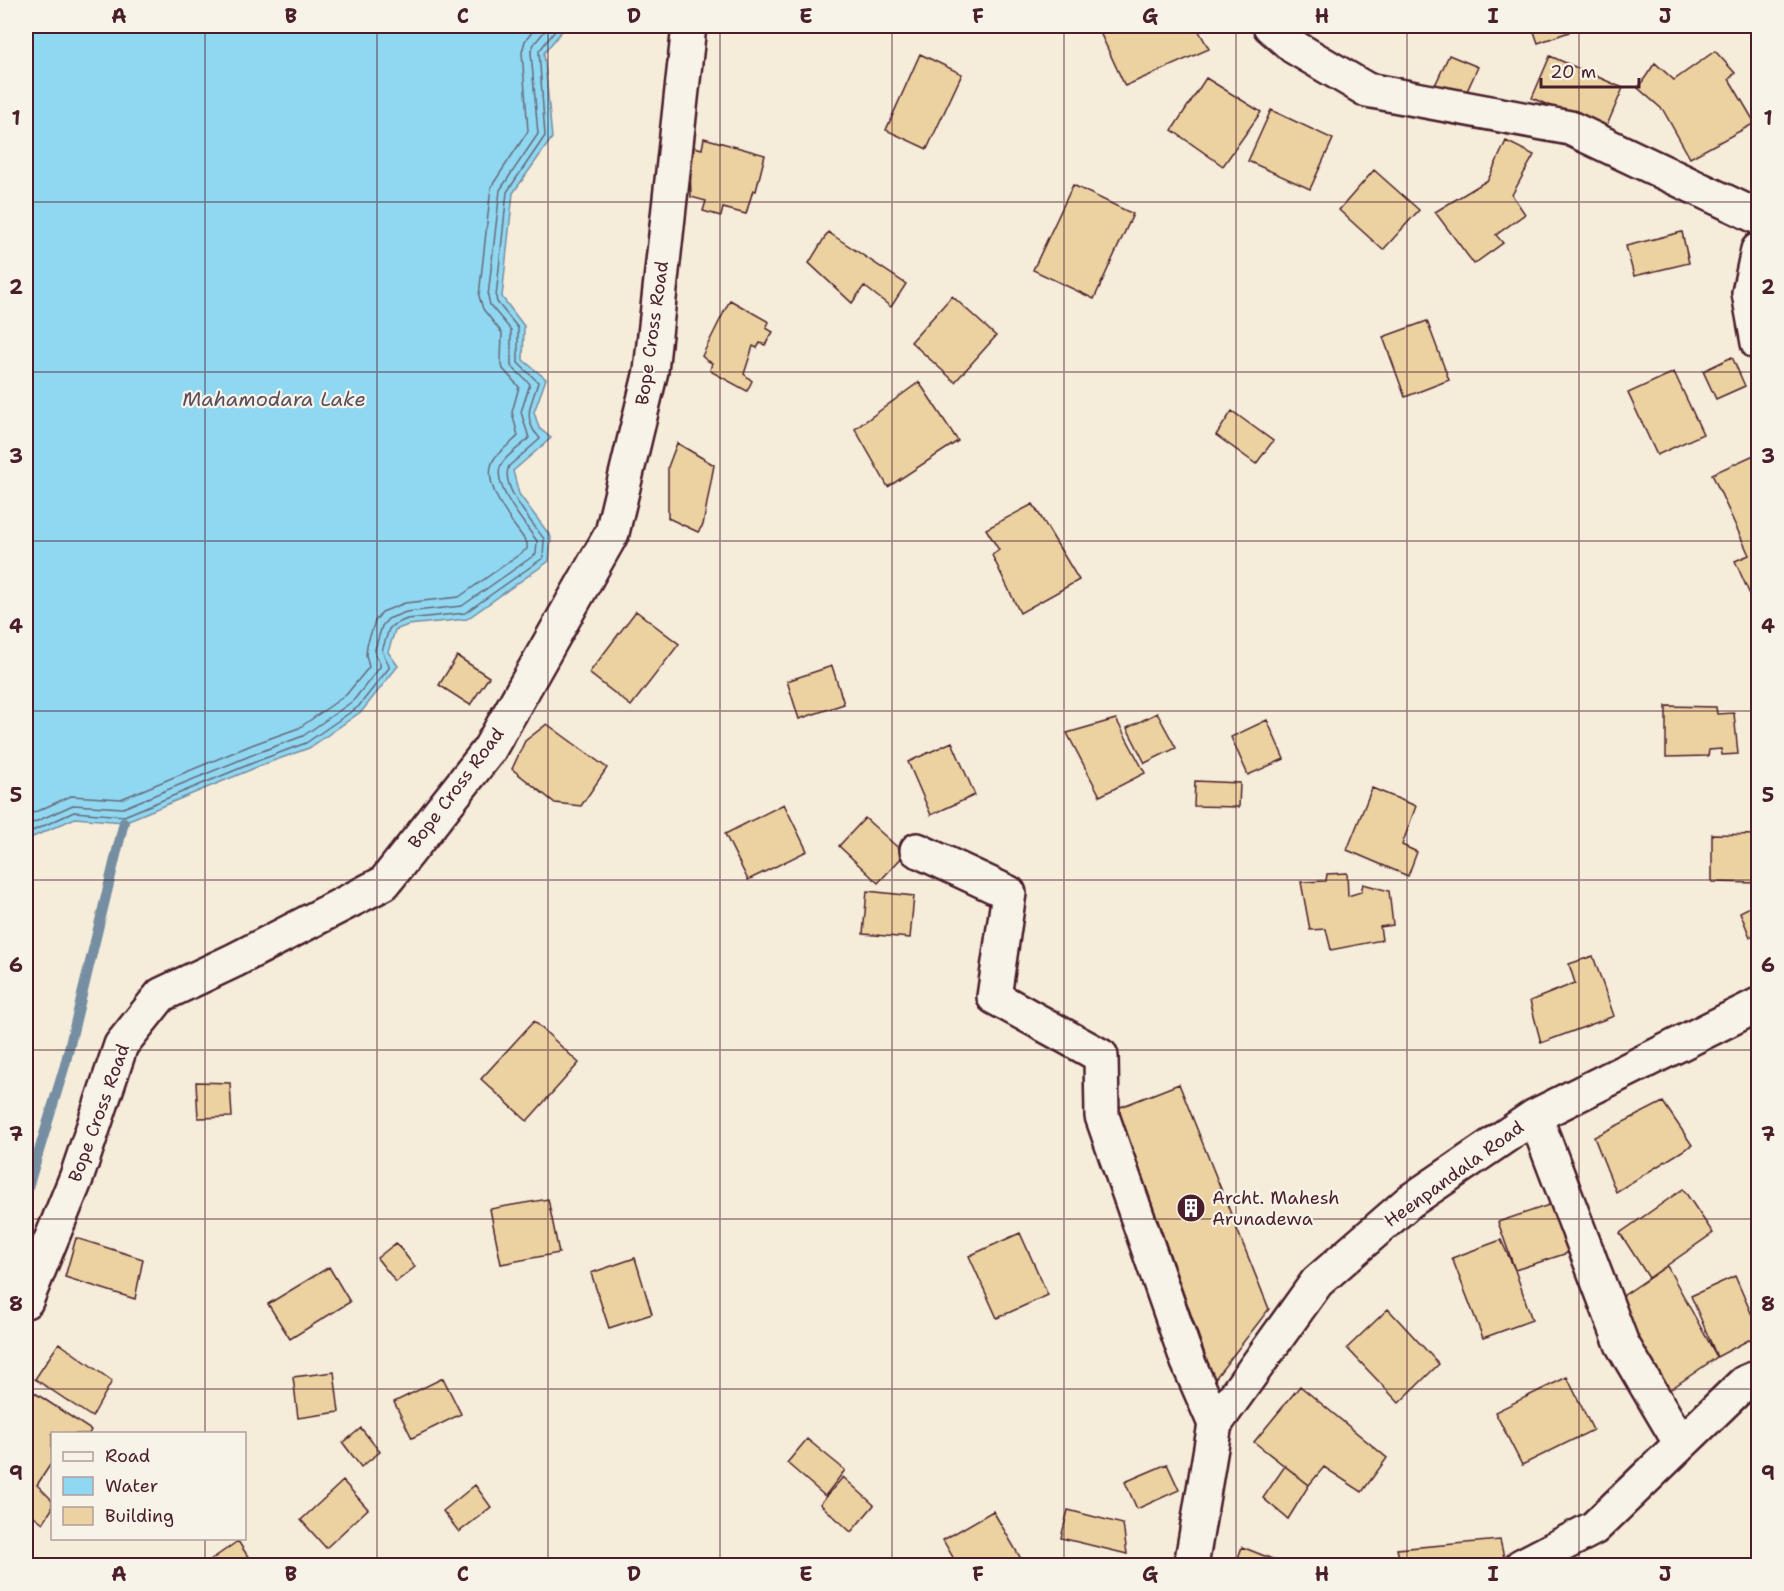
<svg xmlns="http://www.w3.org/2000/svg" width="1784" height="1591" viewBox="0 0 1784 1591" font-family="'Shantell Sans',sans-serif">
<style>
.water{fill:#90d8f1;stroke:#748ea2;stroke-width:1.5}
.lines{fill:none;stroke-linecap:round;stroke-linejoin:round}
.shore{stroke:#66697a;stroke-width:1.5}
.stream{stroke:#748ea2;stroke-width:10}
.building{fill:#ecd2a1;stroke:#4a1f2b;stroke-width:1.5}
.minor-casing{stroke:#4a1f2b;stroke-width:38}
.minor{stroke:#f7f3e8;stroke-width:33}
.grid{fill:none;stroke:#4a1f2b;stroke-width:1.5;stroke-opacity:0.55}
.labels{text-anchor:middle;dominant-baseline:central;stroke-width:4.5;stroke-linejoin:round;paint-order:stroke}
.street-label{font-size:18px;fill:#4a1f2b;stroke:#f7f3e8}
.poi-label{font-size:18px;fill:#4a1f2b;stroke:#f7f3e8;text-anchor:start}
.water-label{font-size:20px;font-style:italic;fill:#5c4d5c;stroke:#f7f3e8}
.neatline{fill:none;stroke:#4a1f2b;stroke-width:2}
.grid-label{font-size:20px;text-anchor:middle;font-weight:bold;fill:#4a1f2b}
</style>
<rect width="100%" height="100%" fill="#f5ecda"/>
<filter id="ink" filterUnits="userSpaceOnUse"><feTurbulence type="fractalNoise" baseFrequency=".0167" numOctaves="2"/><feDisplacementMap in="SourceGraphic" scale="12" xChannelSelector="R" yChannelSelector="G"/><feConvolveMatrix kernelMatrix="1 2 1 2 8 2 1 2 1" color-interpolation-filters="sRGB"/></filter>
<g filter="url(#ink)">
<path class="water" d="M26,26h540l-22,27 8,85 -39,55 -11,104 22,29 -1,34 23,19 -12,33 5,16 12,10 -38,33 6,23 32,43 -2,24 -82,58 -59,6 -13,5 -7,22 10,14 -36,45 -53,37 -47,17 -138,57 -49,-4 -49,22z"/>
<g class="lines">
<path class="shore" d="M26,816l45,-20 50,3 133,-55 45,-16 47,-33 23,-28 -3,-12 1,-10 8,-24 7,-9 23,-9 54,-6 68,-48v-6c-13,-19 -48,-59 -33,-84 6,-9 17,-15 24,-23l-6,-24 7,-25 -16,-18 -2,-9 1,-27 -19,-24 -4,-13 12,-109 37,-56 -6,-79 3,-11 12,-15
M26,826l47,-21 50,3 134,-55 46,-17 50,-35 27,-34v-3l-5,-9v-6l7,-23 6,-7 18,-7 56,-6 74,-52 1,-13c-11,-16 -46,-56 -36,-76 5,-10 20,-18 28,-27l-8,-26 9,-28 -19,-18v-36l-21,-25 -2,-9 12,-106 38,-56 -7,-82 3,-8 15,-18
M26,834l48,-22 50,4 136,-56 46,-17 52,-36 31,-39v-3l-7,-14 7,-22 4,-4 14,-6 58,-6 78,-55 1,-19c-11,-16 -45,-53 -35,-73l31,-27c-1,-3 -4,-5 -6,-8 -11,-18 0,-32 4,-49l-20,-19v-35l-21,-26 -1,-5 11,-105 38,-56 -6,-85 20,-25"/>
<path class="stream" d="M26,1194l39,-129 59,-243"/>
</g>
<path class="building" d="M1097,26h99l13,23 -84,37z
M1532,26h35l2,6 -31,11z
M1715,51l20,22 -6,6 26,44 -65,35 -27,-48 -25,-22 17,-25 19,17z
M920,54l42,20 -35,75 -41,-19z
M1449,55l29,12 -16,35 -31,-8z
M1550,56l73,32 -18,42 -73,-32z
M1206,78l55,34 -38,54 -51,-36z
M1271,110l62,29 -23,50 -62,-28z
M704,138l61,17 -9,36 -3,-1 -7,24 -23,-6 -2,8 -18,-5 3,-10 -15,-4 -1,-31 4,-19 8,2z
M1506,141l28,14 -22,40 13,19 -29,21 7,8 -29,21 -39,-52 53,-32z
M1374,170l45,40 -36,40 -44,-40z
M1073,185l60,29 -39,85 -61,-29z
M828,232l78,52 -15,23 -27,-21 -12,17 -43,-40z
M1682,232l7,31 -55,13 -8,-30z
M952,296l44,40 -41,46 -44,-40z
M730,300l39,22 -3,6 7,4 -8,13 -5,-2 -3,5 -4,-2 -9,28 8,7 -5,10 -35,-19 -2,-2 2,-7 -6,-3 -4,-4z
M1427,321l22,59 -44,17 -22,-60z
M1732,357l13,29 -29,13 -13,-28z
M1674,372l29,62 -46,21 -29,-62z
M919,382l39,59 -70,46 -33,-58z
M1232,411l41,30 -17,23 -40,-29z
M677,443l37,22 -11,60 -5,7 -30,-14v-51z
M1756,454l2,5v134l-7,4 -16,-36 14,-6 -37,-81z
M1033,504l46,76 -59,33 -28,-58 7,-5 -13,-21z
M636,611l43,33 -48,62 -42,-33z
M457,656l32,21 -19,28 -31,-20z
M832,666l12,38 -45,15 -12,-38z
M1666,706l50,1 1,7 17,-1 4,41 -16,1 -1,-6 -12,1 -1,6 -42,1z
M1157,713l19,35 -31,15 -18,-35z
M1116,719l29,54 -45,23 -33,-63z
M1267,720l17,39 -36,16 -17,-38z
M547,724l60,44 -26,38 -26,-3 -43,-34 13,-28z
M952,742l23,53 -44,20 -23,-53z
M1195,781l45,2 -1,24 -45,-1z
M1372,788l44,18 -14,39 15,7 -9,24 -61,-26z
M784,804l23,47 -59,29 -23,-46z
M865,818l40,36 -27,29 -39,-37z
M1712,834l46,1v48l-46,-1z
M1347,873l1,23 13,-4 2,-8 26,7 4,34 -13,2 2,13 -51,10 -5,-21 -16,1 -9,-48 25,-1 1,-7z
M867,891l47,5 -4,42 -47,-4z
M1758,903v29l-8,5 -10,-25z
M1593,956l21,60 -73,27 -11,-42 45,-18 -6,-19z
M534,1021l45,42 -52,58 -46,-42z
M196,1082l34,1 2,34 -34,1z
M1179,1084l90,225 -55,71 -96,-272z
M1663,1102l29,43 -76,47 -22,-55z
M1683,1189l30,44 -64,45 -29,-45z
M548,1199l11,54 -58,11 -11,-55z
M1561,1201l16,49 -62,20 -17,-48z
M1020,1233l28,62 -51,23 -28,-62z
M76,1238l67,21 -8,40 -70,-22z
M1501,1240l14,30 17,50 -49,18 -31,-80z
M396,1243l19,24 -19,15 -19,-24z
M635,1258l17,56 -43,14 -18,-55z
M1667,1266l50,91 -49,34 -54,-89z
M329,1267l21,35 -60,37 -22,-35z
M1735,1276l23,53v6l-41,22 -26,-61z
M1388,1309l51,55 -40,39 -52,-55z
M59,1343l53,38 -20,36 -57,-38z
M334,1372l5,40 -41,6 -5,-41z
M1567,1377l26,53 -71,35 -27,-53z
M443,1378l18,36 -49,24 -18,-36z
M1300,1386l87,72 -25,34 -38,-25 -15,18 -55,-43z
M32,1391l59,39 -2,4h-37v28l-15,23 15,15v9l-9,14 -17,-13v-110z
M361,1428l19,24 -19,15 -18,-24z
M807,1439l38,31 -20,26 -38,-33z
M1167,1464l12,26 -42,19 -12,-27z
M1285,1466l24,19 -21,34 -25,-21z
M843,1477l31,28 -23,27 -31,-28z
M343,1481l25,28 -42,39 -25,-28z
M475,1485l16,22 -32,25 -16,-21z
M1068,1510l55,14 4,30 -66,-16z
M993,1511l31,53 -66,2 -15,-26z
M1500,1540l6,26h-105l-4,-17z
M238,1541l16,25h-52z
M1242,1547l48,19h-55z"/>
<g class="lines">
<g class="minor-casing">
<path id="minor" d="M1270,26l24,21 73,43 203,38 188,89
M1758,250l-9,43 9,50
M917,850l92,43 -15,104 107,59 1,60 86,246 27,62
M1535,1116l87,228 59,100
M26,1301l51,-125 44,-131 40,-50 74,-35 149,-77 105,-133 123,-217 39,-162 38,-345
M1191,1566l24,-142 102,-142 93,-81 125,-85 223,-111
M1521,1566l73,-38 150,-145 14,-6"/>
</g>
<use href="#minor" class="minor"/>
</g>
</g>
<path class="grid" d="M205,26v1408M377,26v1540M548,26v1540M720,26v1540M892,26v1540M1064,26v1540M1236,26v1540M1407,26v1540M1579,26v1540M26,202h1732M26,372h1732M26,541h1732M26,711h1732M26,880h1732M26,1050h1732M26,1219h1732M26,1389h1732M205,1538v28"/>
<defs>
<g id="building-disc" transform="scale(1.5)"><circle r="9.5" fill="#4a1f2b" stroke="#f7f3e8"/><path d="M-4-6H4V6H1V3H-1V6H-4ZM-2.5-4.3h1.7v1.8h-1.7ZM.8-4.3h1.7v1.8H.8ZM-2.5-1h1.7V.8h-1.7ZM.8-1h1.7V.8H.8Z" fill="#fff"/></g>
</defs>
<g fill-rule="evenodd">
<use href="#building-disc" x="1191" y="1208"/>
</g>
<g class="labels">
<g class="street-label">
<text transform="translate(652 333) rotate(-82)">Bope Cross Road</text>
<text transform="translate(456 788) rotate(-53)">Bope Cross Road</text>
<text transform="translate(99 1113) rotate(-70)">Bope Cross Road</text>
<text transform="translate(1454 1174) rotate(-36)">Heenpandala Road</text>
</g>
<g class="poi-label">
<text x="1212" y="1198">Archt. Mahesh<tspan x="1212" dy="21">Arunadewa</tspan></text>
</g>
<g class="water-label">
<text x="274" y="399">Mahamodara Lake</text>
</g>
</g>
<rect width="1784" height="1591" fill="none" stroke="#f7f3e8" stroke-width="66"/>
<rect x="51" y="1432" width="195" height="108" fill="#f7f3e8" stroke="#b29e9c" stroke-width="1.5"/>
<rect x="63" y="1452" width="30" height="9" fill="#f7f3e8" stroke="#b29e9c" stroke-width="1.5"/>
<text x="105" y="1462" font-size="18" fill="#4a1f2b">Road</text>
<rect x="63" y="1477" width="30" height="18" fill="#90d8f1" stroke="#b29e9c" stroke-width="1.5"/>
<text x="105" y="1492" font-size="18" fill="#4a1f2b">Water</text>
<rect x="63" y="1507" width="30" height="18" fill="#ecd2a1" stroke="#b29e9c" stroke-width="1.5"/>
<text x="105" y="1522" font-size="18" fill="#4a1f2b">Building</text>
<path d="M1541 78v9h98v-9" fill="none" stroke="#4a1f2b" stroke-width="3"/>
<text x="1550" y="78" font-size="18" fill="#4a1f2b" stroke="#f7f3e8" stroke-width="4.5" paint-order="stroke">20 m</text>
<rect x="33" y="33" width="1718" height="1525" class="neatline"/>
<g class="grid-label">
<text x="119" y="23">A</text>
<text x="291" y="23">B</text>
<text x="463" y="23">C</text>
<text x="634" y="23">D</text>
<text x="806" y="23">E</text>
<text x="978" y="23">F</text>
<text x="1150" y="23">G</text>
<text x="1322" y="23">H</text>
<text x="1493" y="23">I</text>
<text x="1665" y="23">J</text>
<text x="16" y="125">1</text>
<text x="1768" y="125">1</text>
<text x="16" y="294">2</text>
<text x="1768" y="294">2</text>
<text x="16" y="463">3</text>
<text x="1768" y="463">3</text>
<text x="16" y="633">4</text>
<text x="1768" y="633">4</text>
<text x="16" y="802">5</text>
<text x="1768" y="802">5</text>
<text x="16" y="972">6</text>
<text x="1768" y="972">6</text>
<text x="16" y="1141">7</text>
<text x="1768" y="1141">7</text>
<text x="16" y="1311">8</text>
<text x="1768" y="1311">8</text>
<text x="16" y="1480">9</text>
<text x="1768" y="1480">9</text>
<text x="119" y="1581">A</text>
<text x="291" y="1581">B</text>
<text x="463" y="1581">C</text>
<text x="634" y="1581">D</text>
<text x="806" y="1581">E</text>
<text x="978" y="1581">F</text>
<text x="1150" y="1581">G</text>
<text x="1322" y="1581">H</text>
<text x="1493" y="1581">I</text>
<text x="1665" y="1581">J</text>
</g>
</svg>
